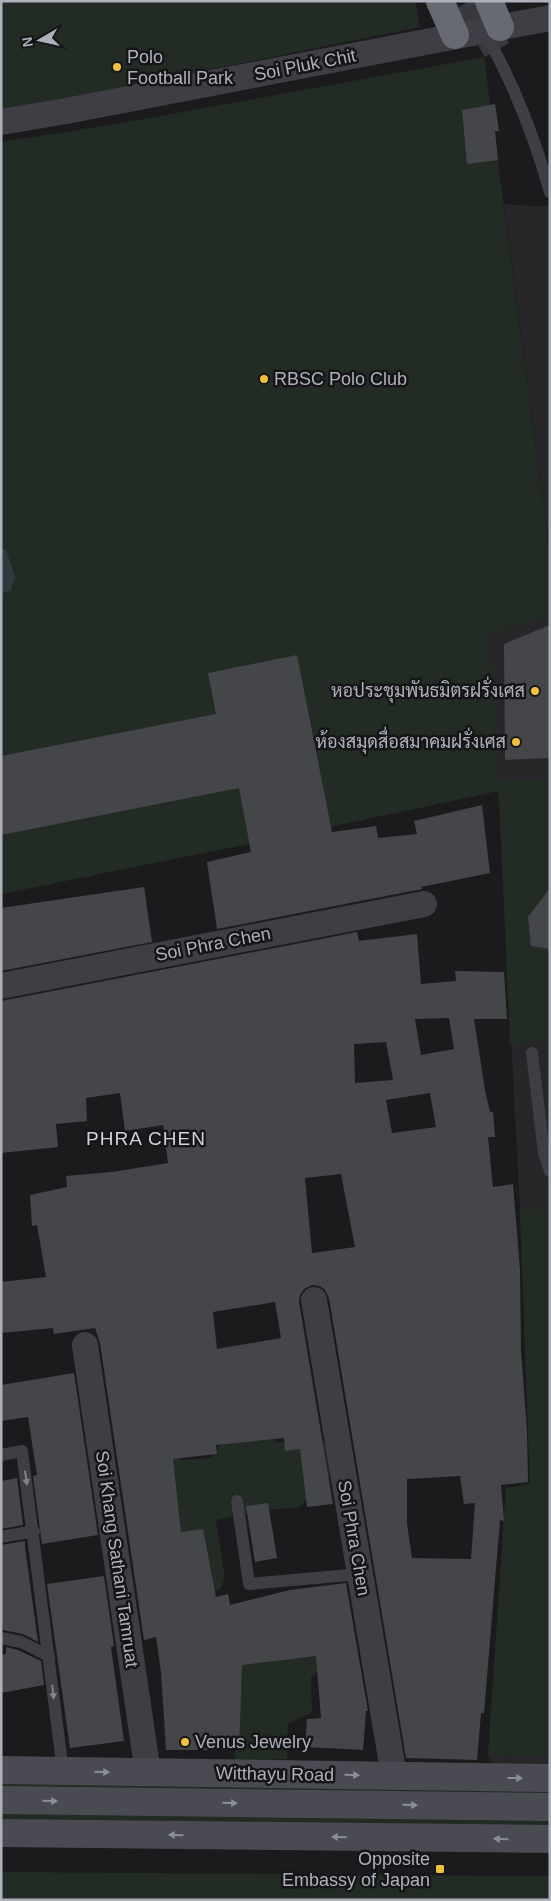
<svg xmlns="http://www.w3.org/2000/svg" width="551" height="1901" viewBox="0 0 551 1901" font-family="Arial,Sarabun,sans-serif">
<style>
.built{fill:#27272a}
.green{fill:#222b24}
.water{fill:#303942}
.building{fill:#45464a;fill-rule:evenodd}
.lines{fill:none;stroke-linecap:round;stroke-linejoin:round}
.highway-tunnel{stroke:#38393d;stroke-width:28;stroke-dasharray:28 14;stroke-linecap:butt}
.lane{stroke:#3e3e44;stroke-width:12}
.street{stroke:#3e3e44;stroke-width:26}
.secondary{stroke:#4a4b52;stroke-width:28}
.highway{stroke:#686a73;stroke-width:28}
.oneway{fill:#81838c}
.oneway2{fill:#8b8d97}
.poi-dot{fill:#f1c03f;stroke:#161618;stroke-width:2}
.labels{text-anchor:middle;dominant-baseline:central;stroke-width:5;stroke-linejoin:round;paint-order:stroke}
.poi-label{font-size:18px;fill:#aeb1bc;stroke:#161618;text-anchor:start}
.street-label{font-size:18px;fill:#aeb1bc;stroke:#161618}
.neighbourhood-label{font-size:19px;letter-spacing:1px;fill:#cfd1d8;stroke:#161618}
</style>
<rect width="100%" height="100%" fill="#1b1b1d"/>
<path class="built" d="M504,204l46,3v347z
M550,613v1153h-56l-6,-11 18,-267 24,-4 -10,-274 -30,-575z"/>
<path class="green" d="M1,1h414l5,26 -419,85z
M484,57l66,497v60l-60,21 9,145 51,-1v290l-5,-28 -35,3 -11,-253 -235,50 -263,53v-752l115,-18z
M550,1209v548l-62,-2 18,-267 24,-4 -10,-274z
M269,1431l8,12 35,-4 22,6 2,21 -14,21 -25,21 -33,2 -48,10 9,57 -4,11 -10,6 -70,-77 35,-81 4,24 32,-2 11,-18z
M329,1627l-2,35 -16,16 1,34 -24,12 -1,35 -52,2v-88l8,-27z
M1,1778l549,6v12l-549,-4z
M1,1805h10l28,10 72,-2 439,2v11l-450,-6 -99,1z
M1,1872l549,4v24h-549z"/>
<path class="water" d="M1,548l5,2 9,26 -4,14 -10,4z"/>
<path class="building" d="M495,104l4,27h-4l3,29 -31,4 -5,-54z
M550,625v133l-45,2 -1,-116z
M297,655l35,177 44,-6 2,12 39,-4 -3,-13 68,-16 8,68 -69,14 1,2 -205,40 -10,-67 44,-10 -12,-64 -238,47v-79l215,-42 -8,-41z
M144,887l8,55 -151,29v-63z
M550,888v61l-19,-3 -3,-29z
M357,932l2,9 58,-7 4,50 35,-3 -1,-10 49,1 3,47h-33l11,71 5,22h3l2,25h-7l5,50 20,-3 7,86 1,80 6,82 1,50 -27,3 3,36 -4,-1 -16,193h-3l-4,47 -71,-2 -77,-460 -4,-8 -5,-4 -8,-1 -8,4 -4,6 -1,7 34,202 -26,3 -7,-58 -15,2 -1,-13 -68,7 1,9 -44,5 8,73 22,-3 13,68 12,-3 2,11 60,-15 56,-7 22,128h-2l-3,39 -58,-3 2,-28 14,-1 -5,-62 -74,9 -3,85h-73l-5,-78 -5,-35 -12,3 -44,-297 -5,-15 -41,6 -1,-6 -52,5v-51l45,-5 -9,-52 -5,1 -2,-31 37,-8 -1,-11 46,-4 56,-9 -5,-38 -38,6 -5,-38 -34,5 1,23 -31,3 2,23 -57,6v-152zM449,1018l5,31 -33,6 -6,-36zM386,1042l7,38 -38,3 -1,-39zM430,1093l6,34 -44,6 -6,-33zM341,1174l14,73 -43,6 -7,-75zM275,1302l6,36 -64,11 -4,-37zM460,1476l4,28 11,-1 -4,56 -59,-1 -5,-34v-45z
M74,1373l24,162 -56,9 -9,-68 4,-1 -9,-58 -27,4v-36z
M17,1478l6,47 -22,4v-48z
M268,1503l9,55 -22,4 -9,-56z
M25,1541v6l13,95 -15,-8 -20,-4 -2,-15v-70z
M104,1576l10,70 -3,1 13,94 -54,7 -23,-164z
M6,1647l12,3 23,11 3,24 -43,8v-38l5,-1z"/>
<g class="lines">
<path class="highway-tunnel" d="M469,1l28,49"/>
<path class="lane" d="M483,30c30,51 51,106 67,162
M532,1053l12,100 6,18
M1,1455l21,-4 41,320
M237,1501l12,83 111,-10
M1,1537l33,-6
M1,1638l20,4 28,14"/>
<path class="street" d="M1,122l65,-11 484,-93
M1,986l423,-82
M314,1300l80,476
M85,1345l63,428"/>
<path class="secondary" d="M1,1770l549,8
M1,1800l549,7
M1,1833l549,6"/>
<path class="highway" d="M440,1l15,34
M489,1l11,26"/>
</g>
<defs><path id="oneway-solid" d="M-6-.8H1V-3.2L6.5 0L1 3.2V.8H-6Z" transform="scale(1.25)"/></defs>
<g class="oneway">
<use href="#oneway-solid" transform="translate(26 1478) rotate(82)"/>
<use href="#oneway-solid" transform="translate(53 1692) rotate(83)"/>
</g>
<g class="oneway2">
<use href="#oneway-solid" transform="translate(102 1772) rotate(1)"/>
<use href="#oneway-solid" transform="translate(352 1775) rotate(1)"/>
<use href="#oneway-solid" transform="translate(515 1778) rotate(1)"/>
<use href="#oneway-solid" transform="translate(50 1801) rotate(1)"/>
<use href="#oneway-solid" transform="translate(230 1803) rotate(1)"/>
<use href="#oneway-solid" transform="translate(410 1805) rotate(1)"/>
<use href="#oneway-solid" transform="translate(176 1835) rotate(-179)"/>
<use href="#oneway-solid" transform="translate(339 1837) rotate(-179)"/>
<use href="#oneway-solid" transform="translate(501 1839) rotate(-179)"/>
</g>
<g class="poi-dot">
<circle cx="117" cy="67" r="5"/>
<circle cx="264" cy="379" r="5"/>
<circle cx="535" cy="691" r="5"/>
<circle cx="516" cy="742" r="5"/>
<circle cx="185" cy="1742" r="5"/>
<rect x="435" y="1864" width="10" height="10" rx="2.5"/>
</g>
<g class="labels">
<g class="poi-label">
<text x="127" y="57">Polo<tspan x="127" dy="21">Football Park</tspan></text>
<text x="274" y="379">RBSC Polo Club</text>
<text x="525" y="691" text-anchor="end">หอประชุมพันธมิตรฝรั่งเศส</text>
<text x="506" y="742" text-anchor="end">ห้องสมุดสื่อสมาคมฝรั่งเศส</text>
<text x="195" y="1742">Venus Jewelry</text>
<text x="430" y="1859" text-anchor="end">Opposite<tspan x="430" dy="21">Embassy of Japan</tspan></text>
</g>
<g class="street-label">
<text transform="translate(305 65) rotate(-11)">Soi Pluk Chit</text>
<text transform="translate(213 944) rotate(-11)">Soi Phra Chen</text>
<text transform="translate(354 1538) rotate(80)">Soi Phra Chen</text>
<text transform="translate(117 1559) rotate(82)">Soi Khang Sathani Tamruat</text>
<text transform="translate(275 1774) rotate(1)">Witthayu Road</text>
</g>
<g class="neighbourhood-label">
<text x="146" y="1138">PHRA CHEN</text>
</g>
</g>
<rect width="551" height="1901" fill="none" stroke="#aeb1bc" stroke-width="5"/>
<g transform="translate(40 40) rotate(261)" stroke="#161618" stroke-width="4" paint-order="stroke">
<path d="M0-4L9 19L0 12L-9 19Z" fill="#aeb1bc"/>
<text y="-8" font-size="14" font-weight="bold" text-anchor="middle" fill="#aeb1bc">N</text>
</g>
</svg>
